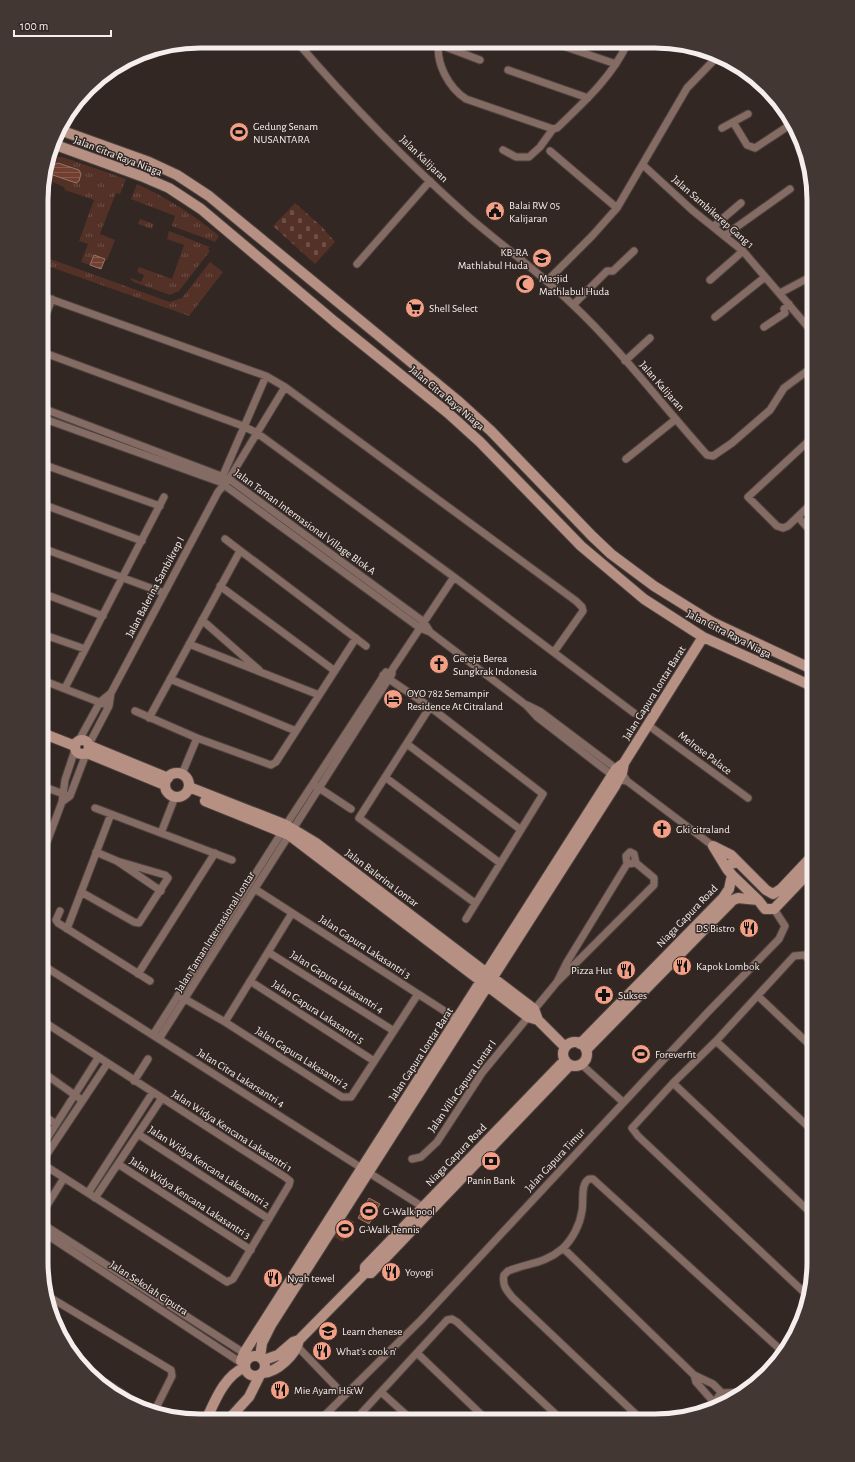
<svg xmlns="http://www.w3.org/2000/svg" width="855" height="1462" viewBox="0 0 855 1462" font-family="'Alegreya Sans',sans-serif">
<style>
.grass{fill:url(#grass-tufts)}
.cemetery{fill:url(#cemetery-stones)}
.park{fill:#533127}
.water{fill:url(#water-rules);stroke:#997468}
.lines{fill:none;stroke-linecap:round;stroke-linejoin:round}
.street-casing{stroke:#4d433f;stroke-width:9}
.secondary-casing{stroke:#4d433f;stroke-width:12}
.street{stroke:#846b64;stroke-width:7}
.secondary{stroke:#b79084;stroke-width:10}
.labels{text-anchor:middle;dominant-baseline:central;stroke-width:3;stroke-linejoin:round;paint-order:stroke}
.poi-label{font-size:11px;fill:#f6eeec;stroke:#322723;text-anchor:start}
.street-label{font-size:11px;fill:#f6eeec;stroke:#322723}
.rim{fill:none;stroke:#f6eeec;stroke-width:5}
</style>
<defs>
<pattern id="grass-tufts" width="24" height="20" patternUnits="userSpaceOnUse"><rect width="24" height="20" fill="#533127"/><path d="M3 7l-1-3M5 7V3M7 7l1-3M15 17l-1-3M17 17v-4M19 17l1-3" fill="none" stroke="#6c4f46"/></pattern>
<pattern id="cemetery-stones" width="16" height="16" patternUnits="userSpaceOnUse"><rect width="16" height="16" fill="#533127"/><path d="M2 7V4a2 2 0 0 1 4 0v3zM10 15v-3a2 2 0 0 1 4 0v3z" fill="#6c4f46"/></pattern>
<pattern id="water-rules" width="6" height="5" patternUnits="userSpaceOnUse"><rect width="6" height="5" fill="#713f30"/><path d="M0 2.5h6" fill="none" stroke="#865b4e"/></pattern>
</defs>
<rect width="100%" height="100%" fill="#322723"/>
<path class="grass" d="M54,157h9l63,22 -6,15 -4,-1 -16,41 15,6 -8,20 -13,-5 -4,10 -9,-3 7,-18 -9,-3 15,-41 -29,-10 -1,-3 -18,-8 -4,6 6,-25z
M137,184c29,13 57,31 82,52l-4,6 -43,-16 3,-10 -44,-17z
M140,219l14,5 -2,5 -14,-5z
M169,231l41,16 -2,2 2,2 -31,40 -9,4 -36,-13 -3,-2v-2l10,4 3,-7 -7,-3 2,-5 33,12 12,-34 -17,-6z
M42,256l128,46 12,-4 28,-36 13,10 -34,44 -147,-52z"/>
<path class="cemetery" d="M295,203l27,24 13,15 -20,22 -42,-38z"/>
<path class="park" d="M346,1217l9,5 -12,20 -9,-5z"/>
<path class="water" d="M58,163l21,7 2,4 -2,7 -3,2 -23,-8 -2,-3 3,-7z
M94,255l11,4 -4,10 -11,-4z
M369,1198l11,6 -11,20 -11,-6z"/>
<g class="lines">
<g class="street-casing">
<path id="street" d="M297,42c53,62 112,122 173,176 34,29 70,55 102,86 49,46 90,101 135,151l6,1 19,-13 38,-33 14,-22 30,-22
M439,42c-4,21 10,46 27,57l87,30 4,-1c26,-25 55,-51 70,-84
M435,43l45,17
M554,43l62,21
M508,70l80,28
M733,122l14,23 8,3 38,-25
M722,128l26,-14
M503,150l13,7h13l11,-10 13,-18
M550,151l67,57
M643,165l49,45 51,41 71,83
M713,227l28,-24
M724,236l66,-47
M357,264l73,-83
M710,280l33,-29
M547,281l45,-45 25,-28 70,-120 32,-33
M780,293l34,-18
M42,296l224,80 19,11 291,214 6,6 1,4 -29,41
M573,305l34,-34h6l21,-20
M715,317l50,-40
M42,325l10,-26
M764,327l21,-14 -1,-4 5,-5
M42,352l201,74 14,7 197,144 180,136
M625,361l25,-23
M42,418l178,64 200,146 10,4 -6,-10 -195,-143 -187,-71
M626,459l50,-40
M42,464l118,42
M221,480l45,-104
M814,501l-26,25 -5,2 -6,-2 -29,-29 66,-61
M42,504l100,37
M798,517l16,18
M225,539l141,107
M42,548l122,45
M220,586l115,85
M42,593l61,23
M202,620l57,50
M430,632l96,73 11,12 75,58 7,5 8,1
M42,634l43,15
M189,644l130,51
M383,675l47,32 113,87 -77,125
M170,679l126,52
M42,680l67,26
M65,688l99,-191
M527,705l14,7 81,61 5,8 86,65
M430,707l-71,111 116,85
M135,711l62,27 74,27 5,-3 80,-124
M149,718l91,-167
M648,725l100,73
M78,742l22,-40 11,-9
M89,744l20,-38 2,-13 107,-201 11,-13 56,-92
M407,744l114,86
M182,774l15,-36
M385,777l115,86
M42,786l24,9
M316,786l35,23
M62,802l8,-6 16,-42
M95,808l137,52
M286,825l100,-153
M293,829l93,-146 6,-9v-4l62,-93
M161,833l14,-36
M96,852l21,9 44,30
M41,858l21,-56 3,-22 10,-30
M627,864l-1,-8 4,-4 4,2 2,9
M255,889l205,132
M81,892l53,30 5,1 29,-45 -3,-3 -48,-14
M60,911l-4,9 2,3 92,58
M67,929l44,-115
M268,952l126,79
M41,964l385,245
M138,974l77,-121
M250,981l124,80
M178,995l47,27 117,75h9l67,-103
M758,996l56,53
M225,1022l67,-109
M153,1035l129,-203
M159,1039l130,-204
M716,1041l98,91
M581,1064l42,38
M41,1071l38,27
M134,1081l14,-22
M673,1083l141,133
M41,1114l15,10
M138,1134l131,85
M41,1148l57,-90
M412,1159l9,-2 16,-15 45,-69 75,-91 97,-97v-7l-18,-15 -9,1 -60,98 -10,20
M41,1163l186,119 6,-3 56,-94 1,-4 -5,-4 -244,-157
M41,1163l66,-99
M118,1164l133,86
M88,1193l65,-101
M95,1198l67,-100
M41,1215l23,-37
M41,1223l203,130
M41,1231l202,133
M563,1248l131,127
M46,1295l125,75 1,6 -18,36
M808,1296l-170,-160 -6,-8 41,-45 43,-42 78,-85 10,-1 10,9
M294,1343l50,52
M417,1353l71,68
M83,1368l66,43
M381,1392l31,28
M718,1407l-22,-25 -2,-7 19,9 17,17
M712,1410l2,-7 7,-10 25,-1
M320,1420l101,-100 287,-308 71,-73 6,-13 -11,-17
M355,1420l92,-100 5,-1 5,3 106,99
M643,1421l-130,-123c-7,-8 -11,-13 -9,-23l4,-4c20,-8 36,-7 54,-22 11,-10 18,-25 20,-38 2,-10 -2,-27 7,-32h4l191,174"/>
</g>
<g class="secondary-casing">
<path id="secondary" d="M57,129l92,33 28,13 32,21 248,204 34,31 101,105 19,18 43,32 58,36 102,48
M53,144l88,32 28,12 32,21 134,113 113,91 32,29 101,104 63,53 59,38 111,50
M42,733l33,13
M75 747a7 7 0 1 1 14 0a7 7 0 1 1-14 0Z
M90,746l78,32
M87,753l78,32
M165 785a12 12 0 1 1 24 0a12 12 0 1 1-24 0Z
M189,787l97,38 30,18 218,166 4,11 27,27
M205,801l84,34 239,182 10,3
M727,869l-14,-23 18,9 7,7
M732,875l26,25
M563 1054a12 12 0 1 1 24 0a12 12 0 1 1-24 0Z
M580,1044l143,-146 6,-9 3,-14 -5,-6 4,-5 7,-2 28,28 7,4 8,-5 33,-35
M586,1050l147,-150 5,-2 20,2 7,9h9l40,-42
M565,1060l-200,207v6h6l199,-208
M245 1366a10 10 0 1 1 20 0a10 10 0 1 1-20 0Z
M260,1357l2,-14 9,-18 344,-539 7,-13 2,-10 79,-126
M264,1360l14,-5 15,-13 6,-2 66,-67
M241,1361l3,-8 372,-584 8,-6
M263,1373c14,-1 33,-18 36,-33
M206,1420c9,-19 18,-44 39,-53
M228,1420l21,-23 11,-22"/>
</g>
<use href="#street" class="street"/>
<use href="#secondary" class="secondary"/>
</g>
<defs>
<g id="stadium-disc" transform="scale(1)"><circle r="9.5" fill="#f39f85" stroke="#322723"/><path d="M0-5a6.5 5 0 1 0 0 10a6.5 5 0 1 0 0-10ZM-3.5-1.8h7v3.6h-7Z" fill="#111"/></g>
<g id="civic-disc" transform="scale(1)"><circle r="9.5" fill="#f39f85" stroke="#322723"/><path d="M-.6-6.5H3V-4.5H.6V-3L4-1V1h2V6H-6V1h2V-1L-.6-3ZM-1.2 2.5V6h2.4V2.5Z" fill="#111"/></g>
<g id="school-disc" transform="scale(1)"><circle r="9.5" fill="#f39f85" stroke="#322723"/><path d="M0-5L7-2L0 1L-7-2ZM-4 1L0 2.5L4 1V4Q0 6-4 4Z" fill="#111"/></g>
<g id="mosque-disc" transform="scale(1)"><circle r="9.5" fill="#f39f85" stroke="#322723"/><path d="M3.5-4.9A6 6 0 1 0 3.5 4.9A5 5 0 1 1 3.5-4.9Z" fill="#111"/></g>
<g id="supermarket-disc" transform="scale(1)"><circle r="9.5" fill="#f39f85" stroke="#322723"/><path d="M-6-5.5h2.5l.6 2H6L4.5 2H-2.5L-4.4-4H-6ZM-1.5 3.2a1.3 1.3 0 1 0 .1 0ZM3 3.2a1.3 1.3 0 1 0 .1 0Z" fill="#111"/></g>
<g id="church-disc" transform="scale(1)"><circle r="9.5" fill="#f39f85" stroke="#322723"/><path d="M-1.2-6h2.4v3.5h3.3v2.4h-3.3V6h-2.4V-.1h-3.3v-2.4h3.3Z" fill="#111"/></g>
<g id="hotel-disc" transform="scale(1)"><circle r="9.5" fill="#f39f85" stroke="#322723"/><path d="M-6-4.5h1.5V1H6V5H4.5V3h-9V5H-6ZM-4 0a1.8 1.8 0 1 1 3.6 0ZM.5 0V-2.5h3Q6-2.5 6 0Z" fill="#111"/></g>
<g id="restaurant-disc" transform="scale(1)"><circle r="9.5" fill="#f39f85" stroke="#322723"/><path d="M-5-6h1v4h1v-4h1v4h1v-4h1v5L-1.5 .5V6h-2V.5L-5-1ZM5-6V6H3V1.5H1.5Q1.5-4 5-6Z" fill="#111"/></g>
<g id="pharmacy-disc" transform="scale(1)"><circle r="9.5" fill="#f39f85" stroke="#322723"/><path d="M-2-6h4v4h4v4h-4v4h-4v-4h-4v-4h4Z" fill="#111"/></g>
<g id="bank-disc" transform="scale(1)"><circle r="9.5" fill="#f39f85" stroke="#322723"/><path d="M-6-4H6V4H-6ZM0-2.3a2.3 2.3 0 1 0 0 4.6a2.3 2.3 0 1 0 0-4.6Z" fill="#111"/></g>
</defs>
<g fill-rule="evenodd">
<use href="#stadium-disc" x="239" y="132"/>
<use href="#civic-disc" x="495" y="211"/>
<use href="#school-disc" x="542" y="258"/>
<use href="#mosque-disc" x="525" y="284"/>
<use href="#supermarket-disc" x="415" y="308"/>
<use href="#church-disc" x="439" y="664"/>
<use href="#hotel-disc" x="393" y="699"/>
<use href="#church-disc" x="662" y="829"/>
<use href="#restaurant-disc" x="749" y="928"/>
<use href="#restaurant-disc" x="682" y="966"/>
<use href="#restaurant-disc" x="626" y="970"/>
<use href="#pharmacy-disc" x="604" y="995"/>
<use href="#stadium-disc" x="641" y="1054"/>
<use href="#bank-disc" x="491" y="1161"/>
<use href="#stadium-disc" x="369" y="1211"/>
<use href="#stadium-disc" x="345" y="1229"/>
<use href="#restaurant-disc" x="391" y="1272"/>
<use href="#restaurant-disc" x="273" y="1278"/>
<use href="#school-disc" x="328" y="1331"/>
<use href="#restaurant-disc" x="322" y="1351"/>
<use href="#restaurant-disc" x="280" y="1390"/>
</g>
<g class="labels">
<g class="poi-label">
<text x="253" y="126">Gedung Senam<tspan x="253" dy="13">NUSANTARA</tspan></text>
<text x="509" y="205">Balai RW 05<tspan x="509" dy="13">Kalijaran</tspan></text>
<text x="528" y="252" text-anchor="end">KB-RA<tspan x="528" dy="13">Mathlabul Huda</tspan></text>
<text x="539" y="278">Masjid<tspan x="539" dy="13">Mathlabul Huda</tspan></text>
<text x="429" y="308">Shell Select</text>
<text x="453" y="658">Gereja Berea<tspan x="453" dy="13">Sungkrak Indonesia</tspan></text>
<text x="407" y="693">OYO 782 Semampir<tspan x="407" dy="13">Residence At Citraland</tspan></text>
<text x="676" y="829">Gki citraland</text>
<text x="735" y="928" text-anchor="end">DS Bistro</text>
<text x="696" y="966">Kapok Lombok</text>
<text x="612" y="970" text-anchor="end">Pizza Hut</text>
<text x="618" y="995">Sukses</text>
<text x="655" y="1054">Foreverfit</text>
<text x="491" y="1180" text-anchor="middle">Panin Bank</text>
<text x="383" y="1211">G-Walk pool</text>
<text x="359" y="1229">G-Walk Tennis</text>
<text x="405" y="1272">Yoyogi</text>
<text x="287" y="1278">Nyah tewel</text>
<text x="342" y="1331">Learn chenese</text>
<text x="336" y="1351">What's cook n'</text>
<text x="294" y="1390">Mie Ayam H&amp;W</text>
</g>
<g class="street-label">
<text transform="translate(118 156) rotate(21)">Jalan Citra Raya Niaga</text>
<text transform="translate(424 159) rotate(44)">Jalan Kalijaran</text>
<text transform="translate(713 212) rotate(41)">Jalan Sambikerep Gang 1</text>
<text transform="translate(662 386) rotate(49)">Jalan Kalijaran</text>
<text transform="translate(447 398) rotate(40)">Jalan Citra Raya Niaga</text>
<text transform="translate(305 522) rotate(36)">Jalan Taman Internasional Village Blok A</text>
<text transform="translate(155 587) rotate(-62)">Jalan Balerina Sambikrep I</text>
<text transform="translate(729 634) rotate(27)">Jalan Citra Raya Niaga</text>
<text transform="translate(654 693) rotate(-58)">Jalan Gapura Lontar Barat</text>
<text transform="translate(705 753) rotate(37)">Melrose Palace</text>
<text transform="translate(382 878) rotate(37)">Jalan Balerina Lontar</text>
<text transform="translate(687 916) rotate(-46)">Niaga Gapura Road</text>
<text transform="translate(215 932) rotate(-58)">Jalan Taman Internasional Lontar</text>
<text transform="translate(365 947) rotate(33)">Jalan Gapura Lakasantri 3</text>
<text transform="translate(337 982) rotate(32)">Jalan Gapura Lakasantri 4</text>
<text transform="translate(318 1012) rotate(33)">Jalan Gapura Lakasantri 5</text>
<text transform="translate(421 1054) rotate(-57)">Jalan Gapura Lontar Barat</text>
<text transform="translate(302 1058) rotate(32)">Jalan Gapura Lakasantri 2</text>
<text transform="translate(241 1078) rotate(32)">Jalan Citra Lakarsantri 4</text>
<text transform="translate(462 1086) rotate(-55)">Jalan Villa Gapura Lontar I</text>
<text transform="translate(232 1131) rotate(33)">Jalan Widya Kencana Lakasantri 1</text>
<text transform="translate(456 1155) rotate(-46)">Niaga Gapura Road</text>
<text transform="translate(555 1160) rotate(-47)">Jalan Gapura Timur</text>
<text transform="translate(209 1167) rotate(33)">Jalan Widya Kencana Lakasantri 2</text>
<text transform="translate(190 1198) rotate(33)">Jalan Widya Kencana Lakasantri 3</text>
<text transform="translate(149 1288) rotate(33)">Jalan Sekolah Ciputra</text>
</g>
</g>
<path d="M0 0H855V1462H0ZM200 48H655A152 152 0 0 1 807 200V1262A152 152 0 0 1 655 1414H200A152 152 0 0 1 48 1262V200A152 152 0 0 1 200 48Z" fill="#423733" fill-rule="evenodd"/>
<path class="rim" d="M200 48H655A152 152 0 0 1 807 200V1262A152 152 0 0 1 655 1414H200A152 152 0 0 1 48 1262V200A152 152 0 0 1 200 48Z"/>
<path d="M14 30v6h97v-6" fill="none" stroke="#f6eeec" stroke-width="2"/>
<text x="20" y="30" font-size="12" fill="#f6eeec" stroke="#322723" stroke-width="3" paint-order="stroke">100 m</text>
</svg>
